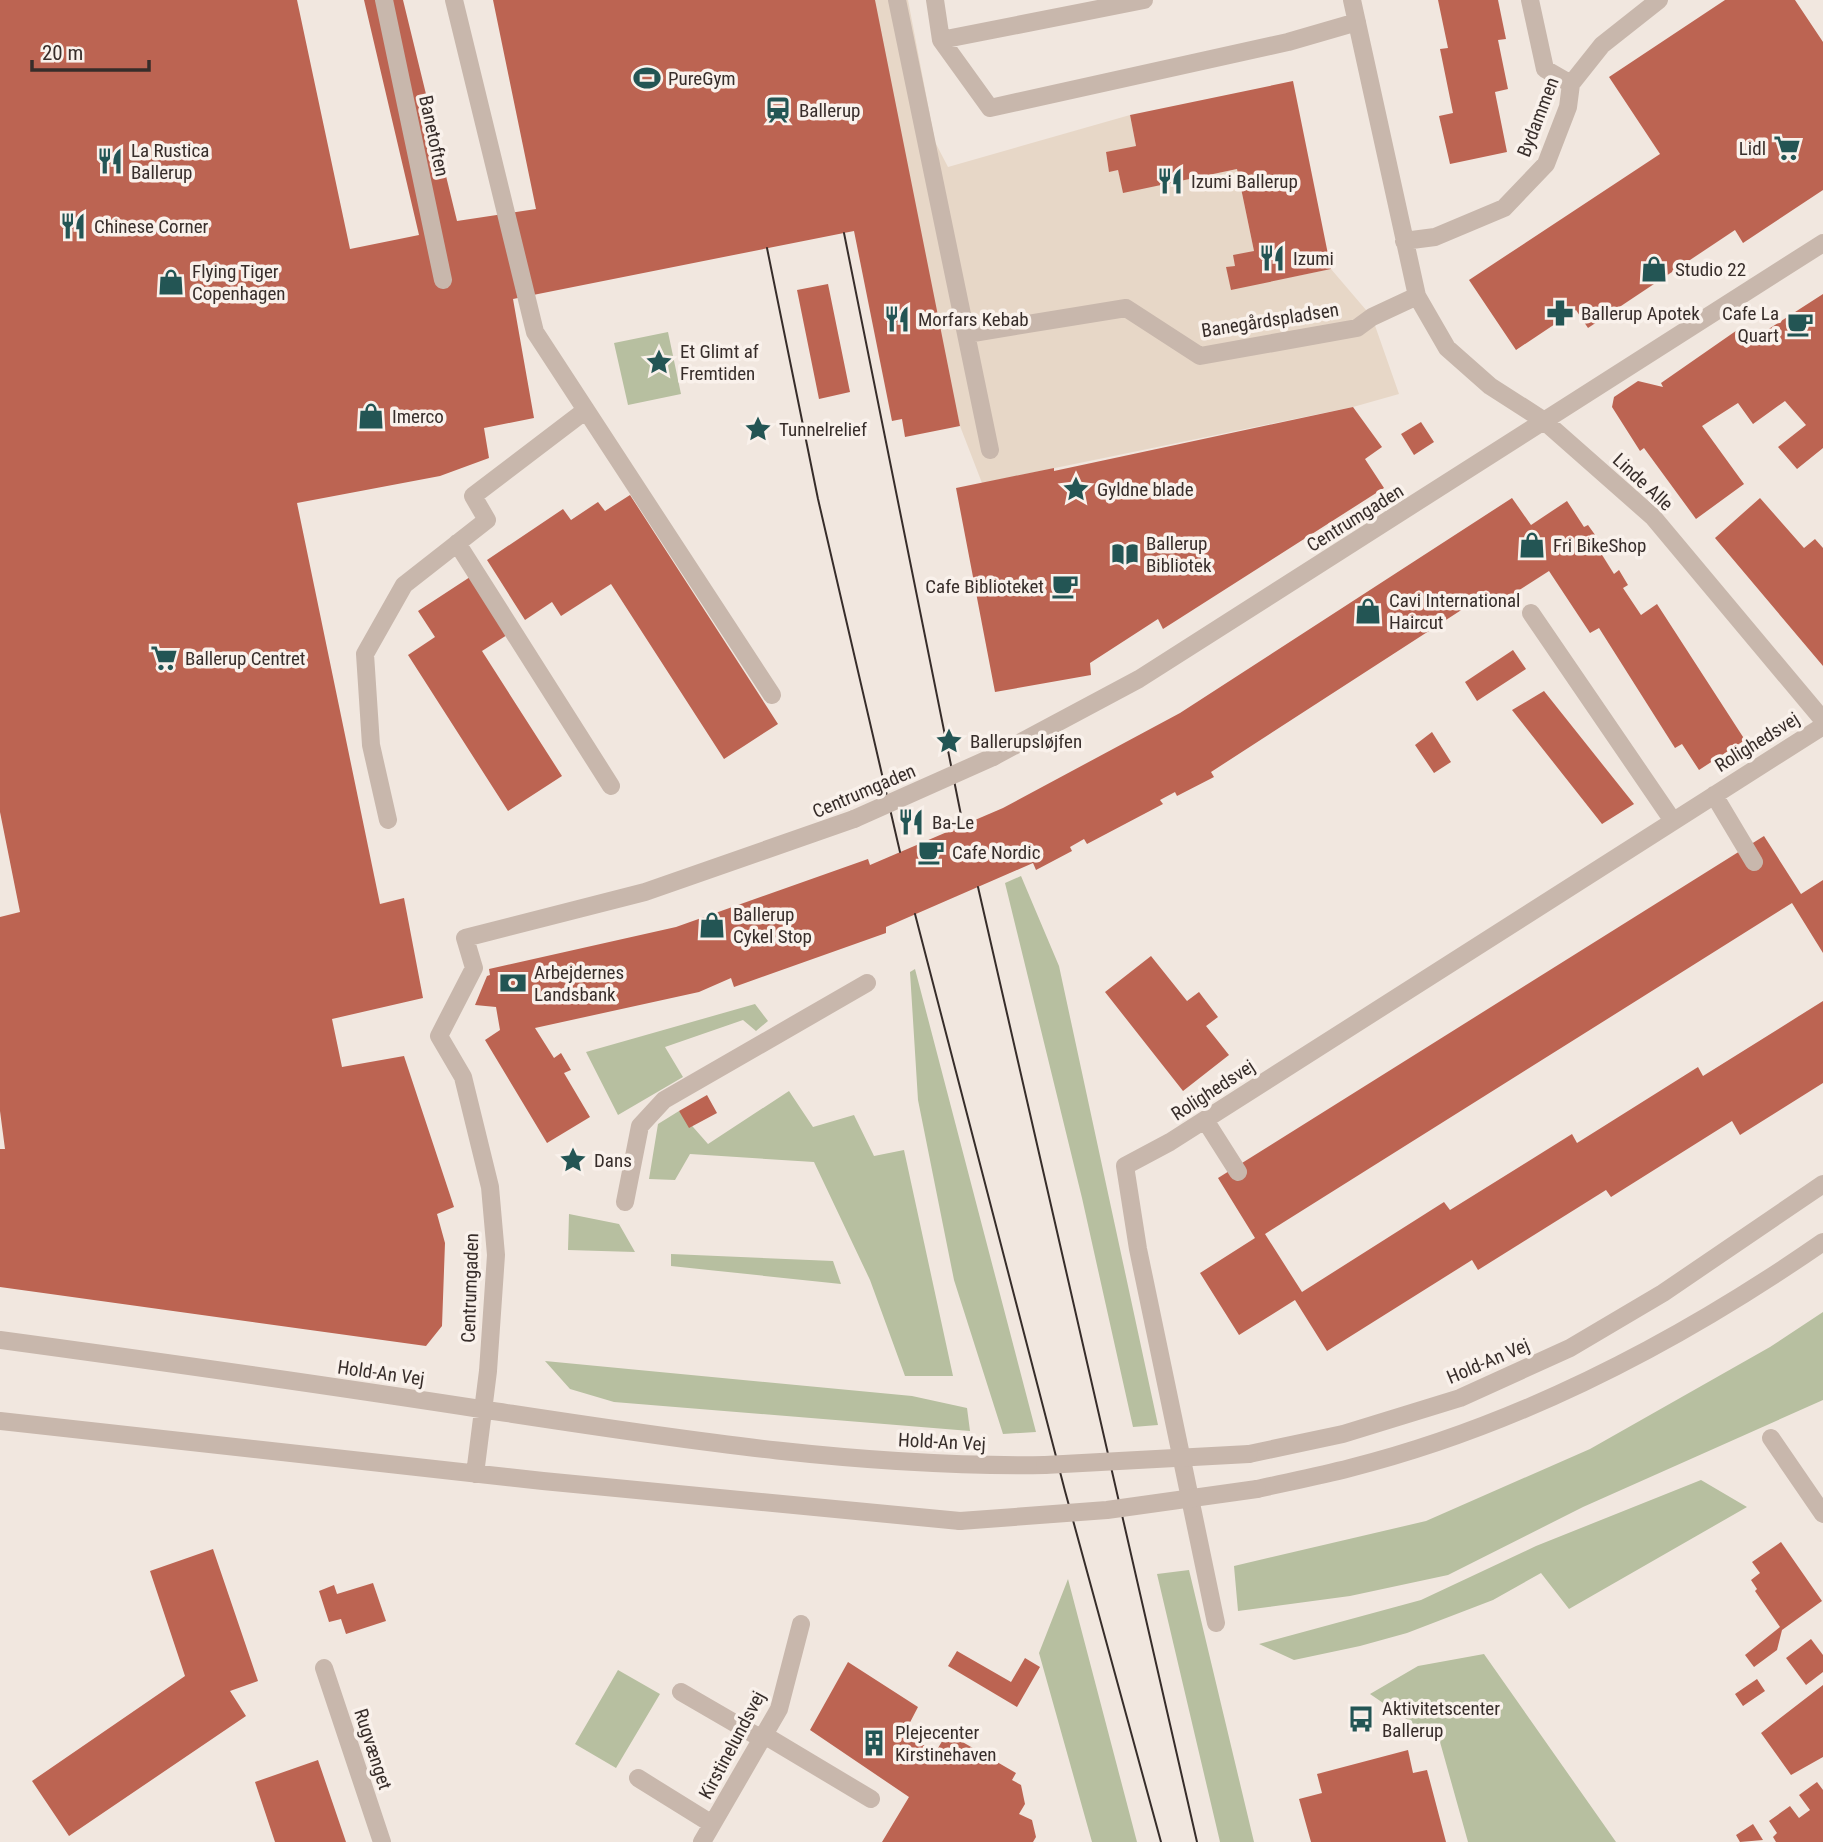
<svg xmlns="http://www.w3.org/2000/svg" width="1823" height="1842" viewBox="0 0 1823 1842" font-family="'Roboto Condensed',sans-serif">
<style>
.green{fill:#b7bfa0}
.plaza{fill:#e7d7c7}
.building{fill:#bc6452}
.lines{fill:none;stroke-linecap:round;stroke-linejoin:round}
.minor{stroke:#c8b7ac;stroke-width:18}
.tram{stroke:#372d2a;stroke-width:2}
.minor-bridge{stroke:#c8b7ac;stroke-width:18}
.labels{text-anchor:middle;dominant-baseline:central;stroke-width:7;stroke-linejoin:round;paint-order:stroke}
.poi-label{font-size:19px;fill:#372d2a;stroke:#f9f1eb;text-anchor:start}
.street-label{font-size:19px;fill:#372d2a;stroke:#f9f1eb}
</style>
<rect width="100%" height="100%" fill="#f1e7df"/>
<path class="green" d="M668,332l13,62 -53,11 -14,-62z
M1021,876l38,90 99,459 -25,2 -51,-229 -77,-315z
M915,969l121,463 -33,2 -49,-154 -36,-180 -8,-128z
M755,1004l13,17 -12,10 -13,-11 -78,27 18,30 -65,38 -32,-63z
M789,1091l24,36 41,-12 20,41 30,-6 49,226h-48l-35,-96 -56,-118 -124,-8 -15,26 -26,-1 9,-55 21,-13 29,33z
M569,1214l50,10 16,28 -67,-2z
M671,1254l162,7 8,23 -170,-18z
M1823,1312v88l-240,107 -135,68 -98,21 -112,15 -4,-45 192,-45 164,-72 180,-102z
M545,1361l367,35 55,12 3,23 -356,-29 -44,-13z
M1701,1480l46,27 -178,102 -28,-36 -48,27 -86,33 -47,13 -66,14 -35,-16 162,-44 115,-54z
M1189,1570l65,272h-34l-63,-268z
M1068,1579l69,263h-45l-53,-189z
M1484,1654l132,188h-148l-28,-100 -70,-48 48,-28z
M618,1670l42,24 -44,74 -41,-24z"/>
<path class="plaza" d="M874,0h34l27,142 13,25 182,-52 6,31 -30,7 3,18 9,-1 5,22 114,-23 17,82 -19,15 -8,2 4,21 100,-20 41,48 27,77 -46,13 -371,76 -22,-57 -13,-56z"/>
<path class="building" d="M0,0h297l53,249 69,-14 -55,-235h39l54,221 79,-12 -43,-209h382l85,426 -55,11 -3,-18 -10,2 -38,-190 -341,68 21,119 -50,10 5,30 -49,18 -143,27 83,401 24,-6 19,100 -91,21 10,48 62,-11 50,151 -17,7 8,29 -3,83 -16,20 -426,-59v-138h5l-5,-38v-194l20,-5 -20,-100z
M1438,0h60l8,39 -8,1 10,49 -13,3 12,60 -57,12 -11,-48 14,-3 -13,-64 8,-1z
M1725,0h70l28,42v148l-80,53 -8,-13 -147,98 -12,-18 -60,40 -47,-70 191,-126 -51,-77z
M1293,81l38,188 -100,21 -5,-23 9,-1 -2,-11 21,-4 -17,-82 -114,24 -5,-23 -9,2 -3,-20 30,-6 -6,-31z
M828,284l22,108 -31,7 -22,-109z
M1823,294v154l-26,21 -19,-22 28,-22 -21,-24 -32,23 -15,-21 -36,23 42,58 -48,35 -52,-71 -4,3 -28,-44 2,-10 24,-16 25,6 -2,-4 82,-57 10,13z
M1353,407l29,40 -17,12 19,29 -221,141 -5,-10 -68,44 1,12 -96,17 -39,-204 98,-20v3z
M1421,422l13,20 -20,13 -13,-21z
M630,495l148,229 -54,35 -113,-175 -50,32 -9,-14 -27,18 -38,-60 76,-51 8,11 27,-18 7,9z
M1512,498l19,27 36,-24 17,26 4,-2 10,14 -4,3 20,32 5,-4 9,15 -5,3 18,27 16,-11 88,136 -46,30 -17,-26 -7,4 -76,-120 -9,5 -41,-62 -58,37 -8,-12 -272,176 3,5 -37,19 -2,-4 -15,8 3,4 -76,40 -3,-5 -14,8 2,4 -36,19 -3,-7 -147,64v6l-152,54 -3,-9 -32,14 -164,36 19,30 7,-5 10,17 -7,3 26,44 -43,26 -62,-103 15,-10 -4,-23 -21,-2 12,-29 3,-1 -1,-6 187,-42 192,-68 2,6 133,-57 177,-95z
M1760,498l44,50 11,-9 8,9v118l-108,-128z
M470,577l37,58 -25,16 80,125 -54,35 -100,-156 27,-18 -17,-26z
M1513,650l13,19 -49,32 -12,-19z
M1544,691l90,113 -32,20 -90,-114z
M1432,732l19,30 -17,11 -19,-28z
M1764,836l37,58 22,-14v73l-31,-50 -527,331 37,58 142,-90 6,8 122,-76 5,9 121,-76 5,9 120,-75v82l-83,52 -8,-14 -121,76 -5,-7 -128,80 -6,-10 -145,91 -32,-51 -56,35 -39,-62 55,-35 -37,-60z
M1151,956l36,45 12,-9 19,25 -12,9 23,29 -46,36 -78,-99z
M707,1095l10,18 -28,15 -10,-17z
M1781,1542l41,59 -40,29 -5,20 -23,17 -9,-12 35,-28 -25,-36 2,-2 -6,-9 9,-7 -8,-11z
M213,1549l45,132 -28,10 16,25 -177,120 -37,-55 153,-105 -35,-105z
M373,1583l13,38 -40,13 -5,-15 -12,3 -10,-31 15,-6 3,9z
M1811,1639l12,16v17l-17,13 -20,-27z
M957,1651l54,31 14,-24 15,9 -23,40 -69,-41z
M848,1662l70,45 -13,25 30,21 12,-20 69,40 -4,7 9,5 4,19 -6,10 13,6 4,17 -3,5h-151l27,-45 -99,-67z
M1757,1679l8,12 -22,15 -8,-12z
M1823,1685v72l-32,18 -30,-42z
M1408,1750l5,23 14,-3 19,72h-135l-12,-43 23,-6 -5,-19z
M318,1760l28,82h-71l-20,-60z
M1817,1782l6,8v52h-47l-3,-5 4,-4 -8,-12 21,-15 9,12 11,-8 -11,-15z
M1753,1824l10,16 -23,2 -4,-7z"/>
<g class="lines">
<path class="minor" d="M384,0l59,280
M454,0l81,332 237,363
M897,0l93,450
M935,0l6,40 49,68 298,-66 69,-20
M1352,0l65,296 30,52 43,38 53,34 110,97 170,203
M1530,0l15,69 26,15
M941,40l203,-40
M1404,241l31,-4 69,-29 42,-44 22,-57 3,-23 31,-39 57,-45
M967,334l159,-26 74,48 157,-28 15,-11 45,-21
M457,543l154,243
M1531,613l142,208
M993,757l146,-78 684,-436
M1714,795l40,67
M388,820l-17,-75 -6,-91 39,-69 83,-65 -14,-24 113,-86
M1205,1120l33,52
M625,1202l15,-76 24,-26 203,-117
M0,1340c162,22 325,45 487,70 184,28 371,58 558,55
M0,1421l543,60 417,40
M1771,1438l52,76
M1249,1454l94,-20 117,-36 110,-50 93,-55 160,-109
M475,1474l13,-103 8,-116 -6,-68 -27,-110 -24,-41 35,-68 -9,-30 180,-46 209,-73
M1257,1489c31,-7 62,-13 93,-21 170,-43 330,-127 473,-226
M1216,1623l-78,-374 -13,-83 45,-24 653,-416
M324,1668l58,174
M681,1692l81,47
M764,1735l107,64
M638,1778l74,46
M702,1842l77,-133 22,-85"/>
<path class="tram" d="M844,233l119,592
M767,248l51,251 82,353
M978,887l219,955
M915,914l150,577 96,351"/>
<path class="minor-bridge" d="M854,819l139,-62
M1045,1465l204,-11
M960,1521l147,-11 150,-21"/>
</g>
<defs>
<g id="stadium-bare" transform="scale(2.1)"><path d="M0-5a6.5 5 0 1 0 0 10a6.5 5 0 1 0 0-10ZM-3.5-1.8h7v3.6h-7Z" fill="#235554" stroke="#f9f1eb" stroke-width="2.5" paint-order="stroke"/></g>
<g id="station-bare" transform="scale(2.1)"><path d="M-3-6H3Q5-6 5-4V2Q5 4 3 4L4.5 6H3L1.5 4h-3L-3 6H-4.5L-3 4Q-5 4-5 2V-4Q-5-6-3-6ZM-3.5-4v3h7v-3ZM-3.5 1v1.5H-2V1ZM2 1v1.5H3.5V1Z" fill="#235554" stroke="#f9f1eb" stroke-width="2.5" paint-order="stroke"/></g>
<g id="supermarket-bare" transform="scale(2.1)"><path d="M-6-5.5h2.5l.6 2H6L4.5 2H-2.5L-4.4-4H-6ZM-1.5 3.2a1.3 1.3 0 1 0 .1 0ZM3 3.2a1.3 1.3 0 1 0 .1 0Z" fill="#235554" stroke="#f9f1eb" stroke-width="2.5" paint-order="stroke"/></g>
<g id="restaurant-bare" transform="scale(2.1)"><path d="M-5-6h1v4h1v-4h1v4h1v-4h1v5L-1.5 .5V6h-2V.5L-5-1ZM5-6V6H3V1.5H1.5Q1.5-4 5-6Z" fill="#235554" stroke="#f9f1eb" stroke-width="2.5" paint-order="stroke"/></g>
<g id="shop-bare" transform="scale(2.1)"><path d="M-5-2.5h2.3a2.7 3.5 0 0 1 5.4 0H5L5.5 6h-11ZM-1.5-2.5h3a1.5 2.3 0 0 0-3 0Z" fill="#235554" stroke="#f9f1eb" stroke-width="2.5" paint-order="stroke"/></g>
<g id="pharmacy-bare" transform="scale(2.1)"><path d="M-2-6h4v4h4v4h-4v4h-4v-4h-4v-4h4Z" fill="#235554" stroke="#f9f1eb" stroke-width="2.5" paint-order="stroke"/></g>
<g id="cafe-bare" transform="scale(2.1)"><path d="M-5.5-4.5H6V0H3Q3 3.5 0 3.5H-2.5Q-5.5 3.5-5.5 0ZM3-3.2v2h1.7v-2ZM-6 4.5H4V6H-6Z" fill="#235554" stroke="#f9f1eb" stroke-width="2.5" paint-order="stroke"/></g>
<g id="sight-bare" transform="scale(2.1)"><path d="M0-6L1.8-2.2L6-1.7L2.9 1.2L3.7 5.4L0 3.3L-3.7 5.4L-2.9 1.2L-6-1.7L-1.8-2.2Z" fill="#235554" stroke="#f9f1eb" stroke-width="2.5" paint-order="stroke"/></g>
<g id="library-bare" transform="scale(2.1)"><path d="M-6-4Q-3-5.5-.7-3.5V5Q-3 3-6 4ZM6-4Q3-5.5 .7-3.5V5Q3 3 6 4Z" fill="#235554" stroke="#f9f1eb" stroke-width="2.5" paint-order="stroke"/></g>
<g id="bank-bare" transform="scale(2.1)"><path d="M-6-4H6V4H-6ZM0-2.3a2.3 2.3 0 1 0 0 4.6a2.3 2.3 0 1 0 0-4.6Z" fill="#235554" stroke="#f9f1eb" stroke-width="2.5" paint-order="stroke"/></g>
<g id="bus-bare" transform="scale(2.1)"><path d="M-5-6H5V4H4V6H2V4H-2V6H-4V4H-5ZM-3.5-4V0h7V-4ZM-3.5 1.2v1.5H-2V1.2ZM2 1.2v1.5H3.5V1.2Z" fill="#235554" stroke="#f9f1eb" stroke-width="2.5" paint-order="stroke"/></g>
<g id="building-bare" transform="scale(2.1)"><path d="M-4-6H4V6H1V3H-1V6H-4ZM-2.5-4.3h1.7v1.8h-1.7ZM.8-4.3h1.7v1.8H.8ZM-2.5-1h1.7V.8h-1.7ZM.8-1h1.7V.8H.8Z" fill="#235554" stroke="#f9f1eb" stroke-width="2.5" paint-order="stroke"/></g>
</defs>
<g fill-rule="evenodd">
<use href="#stadium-bare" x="647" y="78"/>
<use href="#station-bare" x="778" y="110"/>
<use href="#supermarket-bare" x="1787" y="148"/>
<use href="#restaurant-bare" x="110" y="161"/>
<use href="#restaurant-bare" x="1170" y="181"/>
<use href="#restaurant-bare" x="73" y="226"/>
<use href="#restaurant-bare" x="1272" y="258"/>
<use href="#shop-bare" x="1654" y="269"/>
<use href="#shop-bare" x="171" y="282"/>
<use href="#pharmacy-bare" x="1560" y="313"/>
<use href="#restaurant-bare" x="897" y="319"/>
<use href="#cafe-bare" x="1800" y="324"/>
<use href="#sight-bare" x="659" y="362"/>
<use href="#shop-bare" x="371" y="416"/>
<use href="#sight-bare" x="758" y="429"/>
<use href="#sight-bare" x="1076" y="489"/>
<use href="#shop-bare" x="1532" y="545"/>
<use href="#library-bare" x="1125" y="554"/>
<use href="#cafe-bare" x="1065" y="586"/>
<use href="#shop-bare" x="1368" y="611"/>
<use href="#supermarket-bare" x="164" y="658"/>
<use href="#sight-bare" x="949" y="741"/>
<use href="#restaurant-bare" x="911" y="822"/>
<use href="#cafe-bare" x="931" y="852"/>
<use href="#shop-bare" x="712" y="925"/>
<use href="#bank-bare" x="513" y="983"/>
<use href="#sight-bare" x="573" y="1160"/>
<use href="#bus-bare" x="1361" y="1719"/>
<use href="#building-bare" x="874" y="1743"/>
</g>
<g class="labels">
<g class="poi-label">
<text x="668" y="78">PureGym</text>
<text x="799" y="110">Ballerup</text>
<text x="1766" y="148" text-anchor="end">Lidl</text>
<text x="131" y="150">La Rustica<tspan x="131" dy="22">Ballerup</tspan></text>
<text x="1191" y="181">Izumi Ballerup</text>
<text x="94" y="226">Chinese Corner</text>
<text x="1293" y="258">Izumi</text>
<text x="1675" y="269">Studio 22</text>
<text x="192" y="271">Flying Tiger<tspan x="192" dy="22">Copenhagen</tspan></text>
<text x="1581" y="313">Ballerup Apotek</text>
<text x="1779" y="313" text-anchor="end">Cafe La<tspan x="1779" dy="22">Quart</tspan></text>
<text x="918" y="319">Morfars Kebab</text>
<text x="680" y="351">Et Glimt af<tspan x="680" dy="22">Fremtiden</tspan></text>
<text x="392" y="416">Imerco</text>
<text x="779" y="429">Tunnelrelief</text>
<text x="1097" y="489">Gyldne blade</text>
<text x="1146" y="543">Ballerup<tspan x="1146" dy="22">Bibliotek</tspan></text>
<text x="1553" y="545">Fri BikeShop</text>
<text x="1044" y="586" text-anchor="end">Cafe Biblioteket</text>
<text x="1389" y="600">Cavi International<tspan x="1389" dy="22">Haircut</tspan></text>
<text x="185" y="658">Ballerup Centret</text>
<text x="970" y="741">Ballerupsløjfen</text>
<text x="932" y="822">Ba-Le</text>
<text x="952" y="852">Cafe Nordic</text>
<text x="733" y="914">Ballerup<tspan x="733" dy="22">Cykel Stop</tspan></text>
<text x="534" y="972">Arbejdernes<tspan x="534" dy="22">Landsbank</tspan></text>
<text x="594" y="1160">Dans</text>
<text x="1382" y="1708">Aktivitetscenter<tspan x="1382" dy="22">Ballerup</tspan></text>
<text x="895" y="1732">Plejecenter<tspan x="895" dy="22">Kirstinehaven</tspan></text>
</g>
<g class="street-label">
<text transform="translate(1538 117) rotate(-69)">Bydammen</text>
<text transform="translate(434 136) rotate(78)">Banetoften</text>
<text transform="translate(1270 320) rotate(-9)">Banegårdspladsen</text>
<text transform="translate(1643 482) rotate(43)">Linde Alle</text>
<text transform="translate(1355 518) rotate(-32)">Centrumgaden</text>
<text transform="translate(1757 742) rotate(-32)">Rolighedsvej</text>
<text transform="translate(864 791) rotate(-23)">Centrumgaden</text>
<text transform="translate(1213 1090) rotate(-33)">Rolighedsvej</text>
<text transform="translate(470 1288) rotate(-88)">Centrumgaden</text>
<text transform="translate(1488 1361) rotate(-23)">Hold-An Vej</text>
<text transform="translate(381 1373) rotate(8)">Hold-An Vej</text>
<text transform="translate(942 1442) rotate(3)">Hold-An Vej</text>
<text transform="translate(732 1745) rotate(-62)">Kirstinelundsvej</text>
<text transform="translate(373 1749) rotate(72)">Rugvænget</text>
</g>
</g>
<path d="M32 60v10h117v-10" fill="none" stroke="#372d2a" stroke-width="3.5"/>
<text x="42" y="60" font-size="21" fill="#372d2a" stroke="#f9f1eb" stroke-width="5" paint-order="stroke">20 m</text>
</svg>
